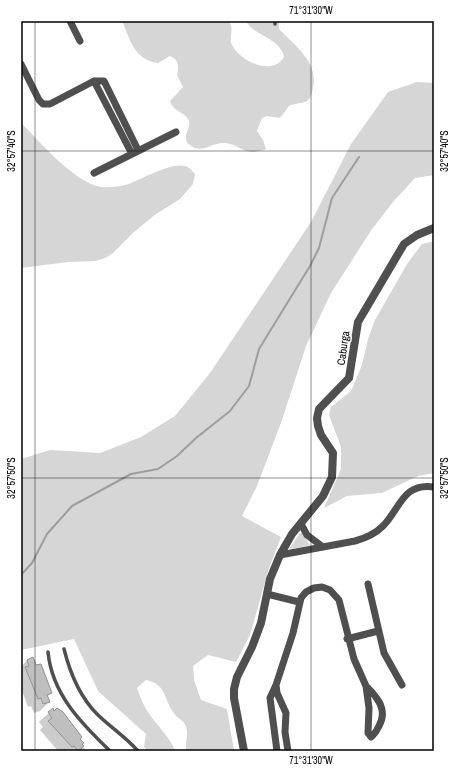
<svg xmlns="http://www.w3.org/2000/svg" width="455" height="772" viewBox="0 0 455 772" font-family="'Archivo Narrow',sans-serif">
<style>
.green{fill:#d6d6d6}
.shadow{fill:#0003}
.lines{fill:none;stroke-linecap:round;stroke-linejoin:round}
.stream{stroke:#9d9d9d;stroke-width:2}
.building{fill:#bfbfbf;stroke:#939393}
.service{stroke:#4f4f4f;stroke-width:3.5}
.minor{stroke:#4f4f4f;stroke-width:7}
.tertiary{stroke:#4f4f4f;stroke-width:8}
.ticks{fill:none;stroke:#000;stroke-width:1;stroke-opacity:0.45}
.labels{text-anchor:middle;dominant-baseline:central;stroke-width:3;stroke-linejoin:round;paint-order:stroke}
.street-label{font-size:11px;fill:#000;stroke:#fff}
.neatline{fill:none;stroke:#000;stroke-width:1.5}
.ticks-label{font-size:10px;text-anchor:middle;fill:#000}
</style>
<rect width="100%" height="100%" fill="#fff"/>
<path class="green" d="M122,21h107c6,10 -1,16 3,24 8,16 40,32 52,12 -4,-20 -29,-20 -38,-36h33v8c15,16 40,33 34,59 -1,5 -2,10 -6,13 -6,3 -13,2 -18,5l-9,12 -13,-2 -5,2 -5,13 6,9 3,9c-23,9 -26,-6 -42,-6 -12,-1 -21,11 -33,3 -12,-8 1,-18 -2,-25 -4,-10 -15,-8 -19,-20l13,-14 -6,-12c2,-9 2,-15 -7,-19l-12,7c-24,-3 -28,-24 -36,-42z
M417,82l17,1v92l-19,3 -22,24 -21,27 -41,64 -25,53 -24,74 -25,66 -15,30 39,21 -12,31 -19,67 -14,27 -28,-7 -15,11 1,14 7,20 26,9 7,42h-48c-1,-8 3,-16 0,-24 -1,-6 -9,-9 -12,-14 -11,-14 -7,-29 -28,-33l-9,8c4,13 11,26 20,36 7,9 14,16 18,27h-28l-3,-4 2,-13 -48,-43 -24,-52 -53,11v-191l29,-9 50,3 41,-16 34,-21 35,-43 101,-151 40,-78 37,-52z
M21,123c19,19 54,60 80,64 7,1 24,-1 30,-4 14,-5 45,-24 58,-15 2,1 4,4 6,6l-2,10 -13,15 -24,15 -22,18 -21,21 -8,5 -9,3 -28,1 -47,6z
M434,241v232l-16,3 -36,17 -35,3 -23,12 17,-39v-22l-12,-32 2,-8 20,-16 11,-26 6,-26 7,-19 32,-56 15,-20z
M300,533h2l8,12 -19,4 -1,-1z"/>
<path class="shadow" d="M27,660l9,7 15,26 -4,4 2,5 -9,9 -6,2 -3,-7 -3,1 -7,-19v-21z
M52,710l27,29 2,6 6,6h-29l-18,-21 3,-3 -4,-5z"/>
<g class="lines">
<path class="stream" d="M21,575l11,-12 15,-29 25,-28 59,-32 27,-5 19,-13 19,-18 34,-27 19,-25 10,-37 51,-83 9,-18 13,-50 27,-41"/>
</g>
<path class="building" d="M33,657l3,8 5,-1 11,29 -5,2 3,7 -7,2 -2,-6 -3,1 -13,-32 4,-1 -2,-6z
M53,708l1,3 3,-3 6,4 19,25 -2,2 4,4 -2,1 2,2 -6,5 -4,-5 -2,1 -24,-26 4,-3 -4,-6z"/>
<g class="lines">
<path class="service" d="M275,21v3
M64,649c6,24 16,48 33,65 13,13 29,23 41,37
M48,652c4,42 33,71 62,99"/>
<path class="minor" d="M70,21l10,20
M21,64l18,36 4,4h7l44,-23h10l34,69
M94,81l38,73
M94,173l82,-41
M301,524l6,11 16,12
M280,555l75,-14c11,-3 20,-7 28,-15 17,-17 20,-44 51,-39
M368,584l16,69 18,32
M267,594l32,8
M347,639l31,-8
M276,685l17,-52 8,-35 5,-6 8,-4 8,-1 8,3 9,10 15,59 12,27 3,22 -1,25 3,4c4,-3 6,-7 8,-11 9,-16 -1,-28 -13,-40
M277,751l-7,-53 6,-13 1,8 9,20 -1,19 3,19"/>
<path class="tertiary" d="M244,751l-10,-53v-9l3,-12 15,-30 9,-24 9,-44 10,-24 12,-21 31,-38 9,-19 1,-24 -12,-18 -3,-9 -1,-8 2,-9 30,-31 9,-56 46,-78 13,-9 17,-7"/>
</g>
<path class="ticks" d="M35,21v730M311,21v730M21,151h413M21,478h413"/>
<g class="labels">
<g class="street-label">
<text transform="translate(343 348) rotate(-82)">Caburga</text>
</g>
</g>
<rect width="455" height="772" fill="none" stroke="#ffffff" stroke-width="44"/>
<rect x="22" y="22" width="411" height="728" class="neatline"/>
<g class="ticks-label">
<text x="311" y="14">71°31'30"W</text>
<text transform="translate(11 151) rotate(-90)" y="4">32°57'40"S</text>
<text transform="translate(444 151) rotate(-90)" y="4">32°57'40"S</text>
<text transform="translate(11 478) rotate(-90)" y="4">32°57'50"S</text>
<text transform="translate(444 478) rotate(-90)" y="4">32°57'50"S</text>
<text x="311" y="764">71°31'30"W</text>
</g>
</svg>
